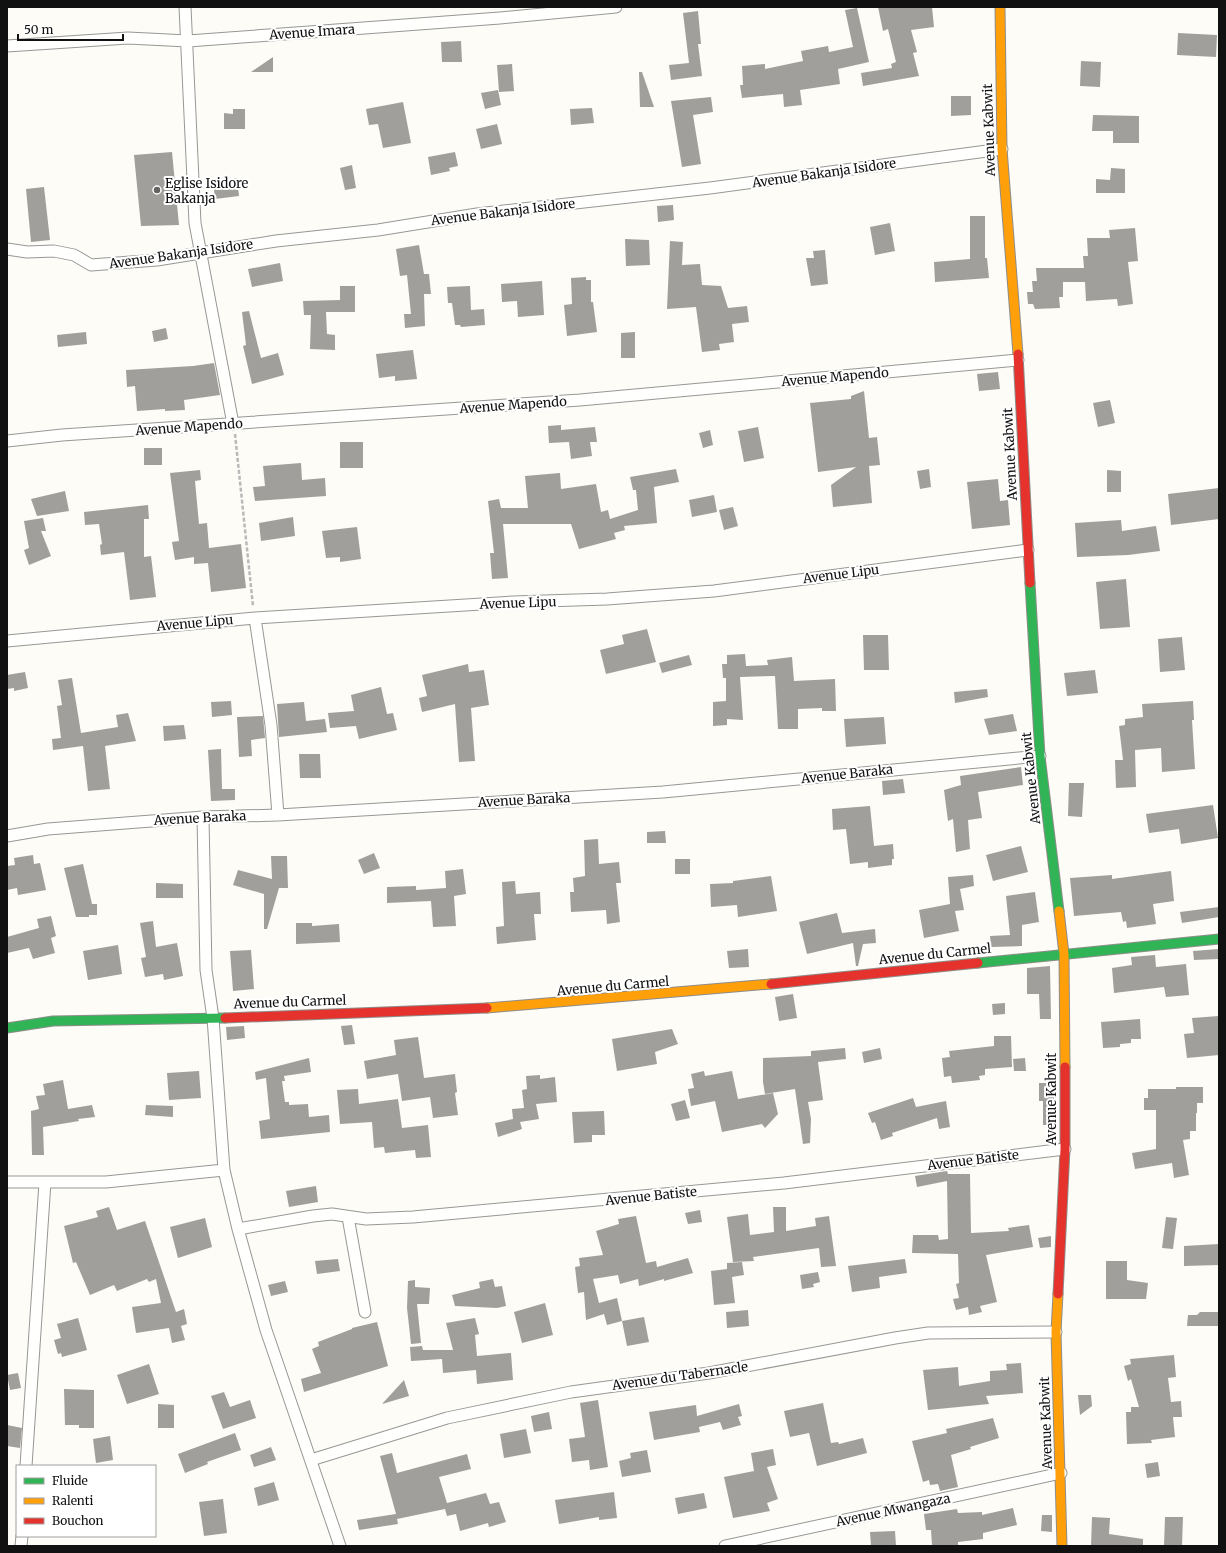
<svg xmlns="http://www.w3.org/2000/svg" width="1226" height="1553" viewBox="0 0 1226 1553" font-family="Merriweather,serif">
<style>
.building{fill:#a19f9c}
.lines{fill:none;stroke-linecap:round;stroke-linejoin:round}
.street-casing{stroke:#979795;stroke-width:13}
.fast-casing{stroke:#8e8d8b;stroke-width:11}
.slow-casing{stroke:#8e8d8b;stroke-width:11}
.jam-casing{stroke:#8e8d8b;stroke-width:11}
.path{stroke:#b9b9b8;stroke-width:2.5;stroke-dasharray:4 2;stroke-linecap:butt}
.street{stroke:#fffffe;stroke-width:11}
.fast{stroke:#30b455;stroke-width:9}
.slow{stroke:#ff9f0a;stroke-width:9}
.jam{stroke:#e5322d;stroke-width:9}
.poi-dot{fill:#646362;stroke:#fff;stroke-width:1.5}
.labels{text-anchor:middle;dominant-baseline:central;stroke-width:4;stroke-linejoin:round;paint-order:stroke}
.street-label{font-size:13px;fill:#111;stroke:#fff}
.poi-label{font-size:13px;fill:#111;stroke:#fff;text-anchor:start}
</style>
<rect width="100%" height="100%" fill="#fdfcf7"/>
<path class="building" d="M878,7h54l2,20 -23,3 6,22 -4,1 6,23 -56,10 -2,-13 31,-5 -1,-4 5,-2 -8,-33 -5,2z
M857,8l12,54 -31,7 2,15 -40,6 2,15 -18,2 -1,-13 -41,4 -2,-13h3l-1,-19 23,-2v5l38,-8 -2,-10 27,-5 1,6 24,-5 -8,-37z
M698,11l3,33h-3l4,32 -31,4 -2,-15 20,-2 -6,-50z
M1178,33l39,2 -1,22 -39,-2z
M461,41l1,21h-20l-1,-20z
M273,57v15h-22z
M1081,61l20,1 -1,25 -20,-1z
M512,64l2,27 -15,1 -2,-27z
M639,72h3l12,35h-14z
M498,90l3,15 -16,4 -4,-16z
M951,96h20v19l-20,1z
M711,97l2,15 -20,3 8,49 -19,3 -11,-66z
M403,102l8,41 -28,5 -5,-24 -9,1 -3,-16z
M592,108l2,15 -23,2 -1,-16z
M233,109h12v20h-21v-16l9,1z
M1093,115l46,1v27h-26v-12h-21z
M497,124l5,20 -21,5 -5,-20z
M172,152l7,73 -38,1 -7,-71z
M455,152l3,14 -9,2 1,3 -19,4 -3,-18z
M352,165l4,23 -11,2 -5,-22z
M1111,168l14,1v24h-29v-14l14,1z
M237,178l2,18 -24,3 -2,-18z
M44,187l6,53 -19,2 -5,-53z
M673,205l1,15 -16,2 -1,-16z
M970,216h15v42h2l2,20 -54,4 -1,-20 36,-3z
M890,223l5,28 -20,4 -5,-28z
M1135,228l3,33 -10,1 5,42 -15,2 -1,-7 -31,2 -1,-19h-22v15h-4l1,11 -25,1 -2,-5h-5l-1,-12h6l-1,-11h5l-1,-13h48l-1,-12h5l-1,-18h23l-1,-8z
M625,239l24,1 1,25 -24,1z
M670,241l13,1 -1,23 18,-1 2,21 19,1 7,22 19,-2 2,16 -17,2 2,18 -15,2 1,6 -18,2 -6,-45 -29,2z
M419,245l5,29h5l2,20h-7l1,32 -20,2 -1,-14h7l-4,-39 -7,1 -4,-27z
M825,250l3,34 -17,2 -5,-28h8l-1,-7z
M280,263l3,18 -31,6 -4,-18z
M586,277v3h5v22h2l4,30 -30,4 -3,-31 8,-1 -1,-26z
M542,281l2,34 -26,2 -1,-16 -15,1 -1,-18z
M340,286h15v26h-29l1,22 8,1v15l-25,-1 1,-34h-7l-1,-14 37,-1z
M470,286l1,24 13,-1 1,16 -24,2 -1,-2h-5l-3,-22h-4l-1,-16z
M249,311l12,47 17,-5 6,22 -32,9 -9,-38 3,-1 -4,-33z
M166,328l2,11 -14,3 -2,-11z
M86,332l1,12 -29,3 -1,-12z
M635,332v26h-14v-25z
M413,350l4,29 -22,2v-5l-16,2 -3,-24z
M214,363l6,32 -36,5 1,10 -20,1v-2l-28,2 -2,-25 -8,1 -1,-17 67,-4z
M998,372l2,17 -21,2 -2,-17z
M864,391l5,47 8,-1 3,28 -11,1 3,37 -39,4 -2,-22 25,-18 -38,5 -8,-69 41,-4v-3z
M1110,400l5,23 -17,4 -5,-24z
M561,425v5l34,-3 2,15h-7l2,14 -21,3 -2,-17 -20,1 -1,-17z
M758,427l6,31 -20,4 -6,-31z
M710,430l3,15 -10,3 -4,-15z
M340,442h23v26h-23z
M144,448h18v17h-18z
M301,463l1,17 23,-2 1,18 -71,5 -2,-14 12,-1 -2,-20z
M676,469l3,13 -25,5 3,36 -33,3 1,4 -11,3 2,6 -37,10 -8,-25h-68l5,54 -16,1 -2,-26h4l-6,-52 11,-2 2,9h27l-3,-32 35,-3 1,16 35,-5 5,28 7,-2 2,9 28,-9 -2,-20h-3l-3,-13z
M929,469l2,18 -11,2 -3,-18z
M200,470l1,10 -6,1 4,43 8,-1 2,25 32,-4 5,44 -35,4 -3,-29 -14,1v-7l-19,3 -3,-18 7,-1 -9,-68z
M1107,470l14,1v21h-14z
M998,479l2,22 8,-1 2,25 -38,4 -5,-47z
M1219,488v31l-48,6 -3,-31z
M65,491l4,20 -32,5 -6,-17z
M714,495l3,17 -25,5 -3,-17z
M148,505l1,14h-5v38l7,-1 5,41 -26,3 -6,-48 -23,3 -1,-10 2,-1 -3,-20 -14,1 -1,-13z
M733,507l5,19 -14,4 -5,-20z
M293,517l2,19 -34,5 -2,-18z
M43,518l3,13h-5l10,25 -22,9 -5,-15 5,-2 -5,-27z
M1121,520l1,11 34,-5 4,25 -32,4 -51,2 -2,-34z
M357,527l4,32 -21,3v-5l-14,1 -4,-27z
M1126,579l4,48 -30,2 -4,-47z
M647,629l9,33 -50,12 -6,-24 24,-6 -2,-9z
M863,635h25l1,35h-25z
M1182,637l3,33 -25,2 -2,-33z
M745,654l1,12 22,-1 -1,-5 25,-3 2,24 41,-2 1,32h-14v-3l-24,1v20h-20l-3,-53 -35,1 3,43 -16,-1v6l-14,1v-24l13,-1v-23h-3l-1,-14h5v-9z
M689,655l3,10 -30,8 -3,-10z
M468,664l1,8 15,-2 5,35 -18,3 4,53 -16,1 -4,-58 -33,8 -3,-14 8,-2 -5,-21z
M1095,670l3,23 -31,3 -3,-23z
M25,672l3,16 -14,3v-3l-7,1v-14z
M72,678l9,55 37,-6 -2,-12 12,-2 8,28 -31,5 5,43 -22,2 -5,-45 -30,4 -1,-11 9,-1 -4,-32 5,-1 -4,-25z
M381,687l6,27 6,-1 4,17 -38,9 -3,-13 -26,2 -2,-15 26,-2 -3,-16z
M987,689l1,8 -33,6 -1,-11z
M231,701l1,14 -20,2 -1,-15z
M1193,701l1,19h-2l3,49 -33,3 -1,-24 -26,2 1,37 -20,1 -1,-28h8l-4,-34 6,-1v-6l18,-2 -1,-13z
M304,702l2,19 19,-2 2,13 -48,5 -2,-33z
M1013,714l4,17 -28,4 -5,-16z
M263,716l2,22 -14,2 1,16 -13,1 -2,-40z
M884,717l2,27 -40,3 -2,-28z
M184,725l2,14 -22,2 -1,-15z
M221,749l1,40h13v11l-24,1 -3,-51z
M299,754h21l1,24h-21z
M1021,767l2,18 -45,7 4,26 -14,2 2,29 -14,3 -3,-33 -5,2 -4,-31 17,-5 -1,-9z
M903,779l2,14 -22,2 -1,-14z
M1069,783h15l-2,34 -14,-1z
M1213,805l5,33 -37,6 -2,-15 -30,4 -3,-19z
M870,806l4,40 19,-2 1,15h-2v6l-24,3v-6l-18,2 -4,-35 -13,1 -1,-21z
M665,831l1,12h-19v-11z
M598,839l1,25 20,-2 2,21h-5l4,39 -13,2 -1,-14 -35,2 -1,-20h4l-1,-14 12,-2 -1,-36z
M1021,846l7,26 -35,9 -7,-26z
M374,853l6,15 -16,6 -6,-14z
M33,855l1,9 6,-1 6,27 -28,5 -1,-7 -10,2v-24l8,-1 -1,-7z
M271,856h16l1,32h-9l-12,41h-3v-35l-31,-9 5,-15 34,9z
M675,859h15v15h-15z
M83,864l9,40h5v11h-8v2h-13l-12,-49z
M463,869l3,25 -12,2 2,30 -23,1 -2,-26 -44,2v-16l29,-1v4l30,-2 -1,-17z
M1171,871l3,30 -21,3 3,20 -29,4 -1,-7 -3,1 -2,-10 -47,4 -4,-38 42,-3v4z
M973,875l1,11 -14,3 4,21 -9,1 4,20 -35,7 -5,-28 31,-6 -2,-27z
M771,876l6,35 -39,6 -1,-12 -26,2 -1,-23 23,-1v-2z
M515,881l1,13 24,-2 1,22h-7l2,26 -39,4 -1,-17 8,-1 -2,-44z
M156,883l27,1v14h-27z
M1035,892l4,30 -17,3v21l-31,1 -1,-11 20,-1 -4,-39z
M1219,907v10l-37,6 -2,-11z
M837,913l5,20 33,-4 1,14 -13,1 -5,22h-2l-3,-23 -46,11 -8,-32z
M51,916l5,20 -5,2 4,15 -22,6 -4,-11 -22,5v-16l32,-9 -2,-9z
M153,921l3,26 21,-4 6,33 -19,4 -1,-6 -18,3 -4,-19 5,-1 -6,-34z
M296,923h16v3l27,-2 1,18 -44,2z
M118,945l4,29 -34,6 -5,-29z
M748,949l1,18 -20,1 -2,-17z
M1218,949l1,10 -25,1 -1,-9z
M251,950l3,39 -21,2 -3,-40z
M1155,955l1,12 30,-3 3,31 -23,2 -2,-10 -50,6 -2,-25 20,-3 -1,-8z
M1050,966l1,53h-11l-1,-25h-12v-26z
M793,994l4,24 -18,3 -4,-24z
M1005,1003v11l-12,1 -1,-11z
M1219,1016v39l-32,3 -3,-24 10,-1 -2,-15z
M1140,1019l1,20h-10v4l-11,1v3l-17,1 -2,-26z
M352,1025l3,19 -11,1 -3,-19z
M244,1026l1,12 -18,2 -1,-13z
M672,1029l6,15 -23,8 2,12 -40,7 -5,-32z
M994,1036h17l1,31 -27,2v6l-6,1 1,4 -28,3 -1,-7 -7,1 -2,-19 8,-1 -1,-6 45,-5z
M418,1037l6,41 31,-4 2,18 -2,1 3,22 -25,3 -3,-21 -28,4 -4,-27 -31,5 -3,-18 32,-6 -2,-15z
M845,1048l1,11 -28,3 5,38 -15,2 3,17 -1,24 -7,1 -8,-55 -30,5 -2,-12v-24l48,-2v-5z
M880,1048l2,11 -18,4 -2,-11z
M309,1058l2,14 -27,4 1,5h-3l3,21h4v3l19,-1 1,13 20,-2 1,17 -69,7 -2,-18 11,-2 -4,-41 -10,2 -1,-8z
M1025,1058l1,13h-12l-1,-12z
M199,1071l2,27 -32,2 -2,-27z
M704,1071l1,5 27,-5 6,28 35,-6 5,21 -13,14 -3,-4 -40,8 -7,-31 -24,5 -3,-17 6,-1 -3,-14z
M540,1075v4l15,-2 2,25 -21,2 3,15 -19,3 2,7 -24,8 -3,-14 18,-4 -1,-10 12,-1 -2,-18 5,-1 -1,-13z
M63,1080l5,29 24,-4 3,12 -17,2 1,2 -36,6 1,28h-12l-1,-44 8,-2 -3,-13 9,-1 -2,-11z
M1039,1083h15v42h-11v-24h-4z
M1176,1087h27v16h-6v10h-1v18h-6v8l-7,1 6,35 -15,3 -2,-15 -37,6 -3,-16 24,-4v-39h-12v-12h4v-9h28z
M358,1089l1,15 39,-5 4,29 26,-3 3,32 -15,1 -1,-8 -30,3 -1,-6 -10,1 -2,-26 -32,2 -3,-34z
M913,1098l3,9 30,-6 4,26 -11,2 -2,-11 -45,15 1,3 -12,4 -6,-18 -3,1 -4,-10z
M685,1100l5,18 -14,3 -5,-17z
M146,1105l27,1v11l-28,-2z
M604,1111l1,24h-13v7l-18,1 -2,-31z
M947,1171l1,3h22l1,59 38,-2 -1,-3 21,-3 4,22 -47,8 11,47 -17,4 2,6 -13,3 -1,-8 -12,3 -3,-11 6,-1 -3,-14 3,-1 -1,-29 -46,-1 1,-18h25l1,5 9,-1 -1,-58 -30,6 -2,-11z
M316,1186l2,16 -29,5 -3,-16z
M109,1207l8,23 28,-9 31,91 8,-3 3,15 -6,2 4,14 -13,3 -3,-15 -33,5 -4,-26 29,-4 -5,-24 -7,3 -2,-3 -30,12 -3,-6 -24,10 -14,-33 -3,1 -9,-37 34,-9 -2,-6z
M773,1207h13v24l30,-5 -1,-8 14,-2 7,50 -15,1 -2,-19 -66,9 1,4 -21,1 -6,-45 21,-3 2,21 24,-3z
M700,1210l2,12 -14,2 -3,-11z
M636,1216l10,47 10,-2 1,6 31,-9 5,15 -29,8v-2l-25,7 -1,-7 -18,5 -2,-9 -25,4 6,24 18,-5 5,23 -15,4 -3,-11 -18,6 -2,-28 -6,1 -3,-26 5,-1 -1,-8 24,-3 -7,-24 23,-7 -1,-5z
M1166,1217l11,1 -4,31 -11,-1z
M205,1218l7,29 -34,11 -8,-31z
M1051,1236v11l-11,1 -2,-10z
M1219,1244v21l-35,1v-20z
M338,1259l2,12 -23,3 -2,-13z
M905,1259l2,14 -28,4 1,11 -28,4 -4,-26z
M1106,1261h21v19l21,3 -2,16h-40z
M742,1262l2,13 -12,2 3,26 -21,2 -3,-34 16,-2v-6z
M818,1272l2,10 -7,2 1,3 -12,2 -2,-14z
M493,1279l2,8 7,-1 4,20 -9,2 -42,-2 -3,-11 28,-7 -1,-6z
M415,1280v7l15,1 -1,16h-12l4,39 -10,1 -4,-36 1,-27z
M285,1281l3,11 -17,4 -3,-11z
M545,1303l8,32 -31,8 -8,-31z
M748,1310l1,16 -22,2 -1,-16z
M1200,1312h18v14h-31l1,-11h9z
M644,1317l5,25 -22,4 -5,-25z
M78,1318l9,32 -25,7 -1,-4 -3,1 -4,-14 7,-2 -4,-14z
M475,1318l4,16 -4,1 2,21 34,-3 2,27 -36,4 -1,-14 -33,3 -1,-14 -31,2 -1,-14 12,-1 1,4h30l-7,-27z
M377,1322l11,44 -84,26 -3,-13 20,-6 -9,-24 7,-3 -1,-4 34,-13v-1z
M1174,1355l2,22 -8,1 3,24 10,-1 1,16h-9l2,20 -24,3 1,3 -25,1 -1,-32h5v-5h8l-8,-28 -3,2 -4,-15 7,-2 -1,-5z
M1021,1363l2,30 -37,3 3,8 -61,6 -5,-40 35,-3 1,19 31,-5v-10l17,-1 -1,-6z
M149,1364l10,30 -32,10 -10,-29z
M18,1373l3,15 -11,2 -3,-15z
M404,1380l5,16 -27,8z
M64,1389l30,1v38h-15v-3h-14z
M224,1392l6,15 20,-7 6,18 -33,11 -12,-33z
M1078,1395h13l1,11 -12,9z
M598,1400l10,67 -18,3 -1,-10 -17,2 -3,-23 16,-2 -5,-34z
M823,1403l8,40 7,-1 1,2 24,-6 4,15 -50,13 -8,-33 -19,4 -6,-26z
M158,1404l16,1v23h-16z
M739,1404l3,12 -4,1 3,8 -18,5 -3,-8 -21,5 1,5 -46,8 -5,-28 47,-7 1,11z
M549,1412l3,17 -18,3 -3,-16z
M993,1418l6,20 -29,9 1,2 -20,6 7,32 -18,4 -2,-7 -8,1 -1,-5 -6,2 -11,-41 35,-8 -1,-4z
M7,1425l15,3 -2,20 -13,-2z
M526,1429l5,24 -27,5 -4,-24z
M235,1433l6,17 -34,12 1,2 -23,9 -7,-19z
M110,1436l3,24 -17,3 -3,-24z
M271,1447l5,13 -22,7 -4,-12z
M773,1449l3,16 -9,2 11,32 -11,4 3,8 -37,7 -9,-41 30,-6 -3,-18z
M647,1450l4,22 -29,5 -3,-16 12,-3 -1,-5z
M392,1453l5,20 70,-19 4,15 -32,8 8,26 39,-10 4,11 9,-2 7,20 -17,5 -1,-4 -28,8 -4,-17 -9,2 -2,-7 -48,10 1,5 -39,6 -2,-10 39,-6 -16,-58z
M1158,1462l2,14 -13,2 -2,-14z
M274,1482l5,18 -21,6 -4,-18z
M614,1492l3,26 -18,2v-3l-40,7 -4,-24z
M704,1493l3,15 -29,6 -3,-16z
M223,1499l4,34 -23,3 -5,-34z
M1013,1508l4,17 -34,8v6l-25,3v4h-26l-1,-16h-5l-2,-16 33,-5 1,4 24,-1v3z
M1042,1515h10v17l-11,-1z
M1092,1517l18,1 -1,16 34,5v7h-52z
M1165,1517h18l-1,29h-18z
M895,1531l1,15h-25l-1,-14z"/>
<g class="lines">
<g class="street-casing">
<path id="street" d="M185,7l10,216 38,201
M7,46l121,-8 60,3 312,-23 116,-11
M7,249l20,3 27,-1 20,4 17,10 66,-5 119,-19 102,-11 99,-16 233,-26 292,-39
M7,441l55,-6 518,-35 438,-40
M255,618l16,107 7,90
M7,641l248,-23 258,-16 94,-3 107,-8 314,-41
M203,817l3,153 7,48 11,152 14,59 28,101 74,216
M7,836l41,-7 155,-12 75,-2 385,-23 377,-36
M7,1182h99l118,-12
M348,1217l17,95
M238,1229l75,-13 19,-2 34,5 47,-2 371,-34 281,-34
M311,1460l136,-42 124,-26 138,-19 186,-35 33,-5 128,-1
M26,1466l19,-284
M21,1546l1,-10
M725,1546l336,-73"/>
</g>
<g class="fast-casing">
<path id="fast" d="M1030,583l10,173 19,155
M978,963l241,-24
M7,1028l46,-7 172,-3"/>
</g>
<g class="slow-casing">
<path id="slow" d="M1000,7l2,142 16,205
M1059,911l5,43 1,113
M487,1008l284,-24
M1058,1294l-2,38 6,214"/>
</g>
<g class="jam-casing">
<path id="jam" d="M1018,354l12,229
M771,984l207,-21
M225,1018l262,-10
M1058,1294l7,-145v-82"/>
</g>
<path class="path" d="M235,434l18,172"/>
<use href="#street" class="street"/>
<use href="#fast" class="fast"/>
<use href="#slow" class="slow"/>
<use href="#jam" class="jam"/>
</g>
<circle class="poi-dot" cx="157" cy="190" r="4"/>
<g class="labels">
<g class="street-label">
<text transform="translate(312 32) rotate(-4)">Avenue Imara</text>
<text transform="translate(989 130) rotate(-92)">Avenue Kabwit</text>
<text transform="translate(824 173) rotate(-8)">Avenue Bakanja Isidore</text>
<text transform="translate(503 212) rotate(-7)">Avenue Bakanja Isidore</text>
<text transform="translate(181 254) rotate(-8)">Avenue Bakanja Isidore</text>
<text transform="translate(835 377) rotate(-5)">Avenue Mapendo</text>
<text transform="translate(513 405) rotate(-4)">Avenue Mapendo</text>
<text transform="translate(189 427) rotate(-4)">Avenue Mapendo</text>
<text transform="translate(1010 454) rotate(-93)">Avenue Kabwit</text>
<text transform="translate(841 574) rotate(-7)">Avenue Lipu</text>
<text transform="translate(518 603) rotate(-2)">Avenue Lipu</text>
<text transform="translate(195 623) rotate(-5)">Avenue Lipu</text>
<text transform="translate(847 774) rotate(-6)">Avenue Baraka</text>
<text transform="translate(1031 778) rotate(-96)">Avenue Kabwit</text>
<text transform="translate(524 800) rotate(-3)">Avenue Baraka</text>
<text transform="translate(200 818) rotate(-3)">Avenue Baraka</text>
<text transform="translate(935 954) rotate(-6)">Avenue du Carmel</text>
<text transform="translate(613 986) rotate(-5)">Avenue du Carmel</text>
<text transform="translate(290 1002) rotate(-2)">Avenue du Carmel</text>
<text transform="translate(1051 1099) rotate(-90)">Avenue Kabwit</text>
<text transform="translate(973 1160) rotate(-7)">Avenue Batiste</text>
<text transform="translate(651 1196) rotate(-6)">Avenue Batiste</text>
<text transform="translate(680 1376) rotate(-8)">Avenue du Tabernacle</text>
<text transform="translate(1046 1423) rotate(-92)">Avenue Kabwit</text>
<text transform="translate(893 1510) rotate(-12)">Avenue Mwangaza</text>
</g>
<g class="poi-label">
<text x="165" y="183">Eglise Isidore<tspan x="165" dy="15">Bakanja</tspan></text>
</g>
</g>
<rect width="1226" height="1553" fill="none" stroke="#111111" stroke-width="16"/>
<rect x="16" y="1465" width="140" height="72" fill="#ffffff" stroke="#a0a0a0"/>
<rect x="24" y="1478" width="20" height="6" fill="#30b455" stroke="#a0a0a0"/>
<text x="52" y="1485" font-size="12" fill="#111111">Fluide</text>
<rect x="24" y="1498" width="20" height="6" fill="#ff9f0a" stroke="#a0a0a0"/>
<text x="52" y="1505" font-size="12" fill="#111111">Ralenti</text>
<rect x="24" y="1518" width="20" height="6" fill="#e5322d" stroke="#a0a0a0"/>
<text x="52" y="1525" font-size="12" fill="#111111">Bouchon</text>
<path d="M18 34v6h105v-6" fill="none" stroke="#111111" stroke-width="2"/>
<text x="24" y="34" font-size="12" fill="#111111" stroke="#ffffff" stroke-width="3" paint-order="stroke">50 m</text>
</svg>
